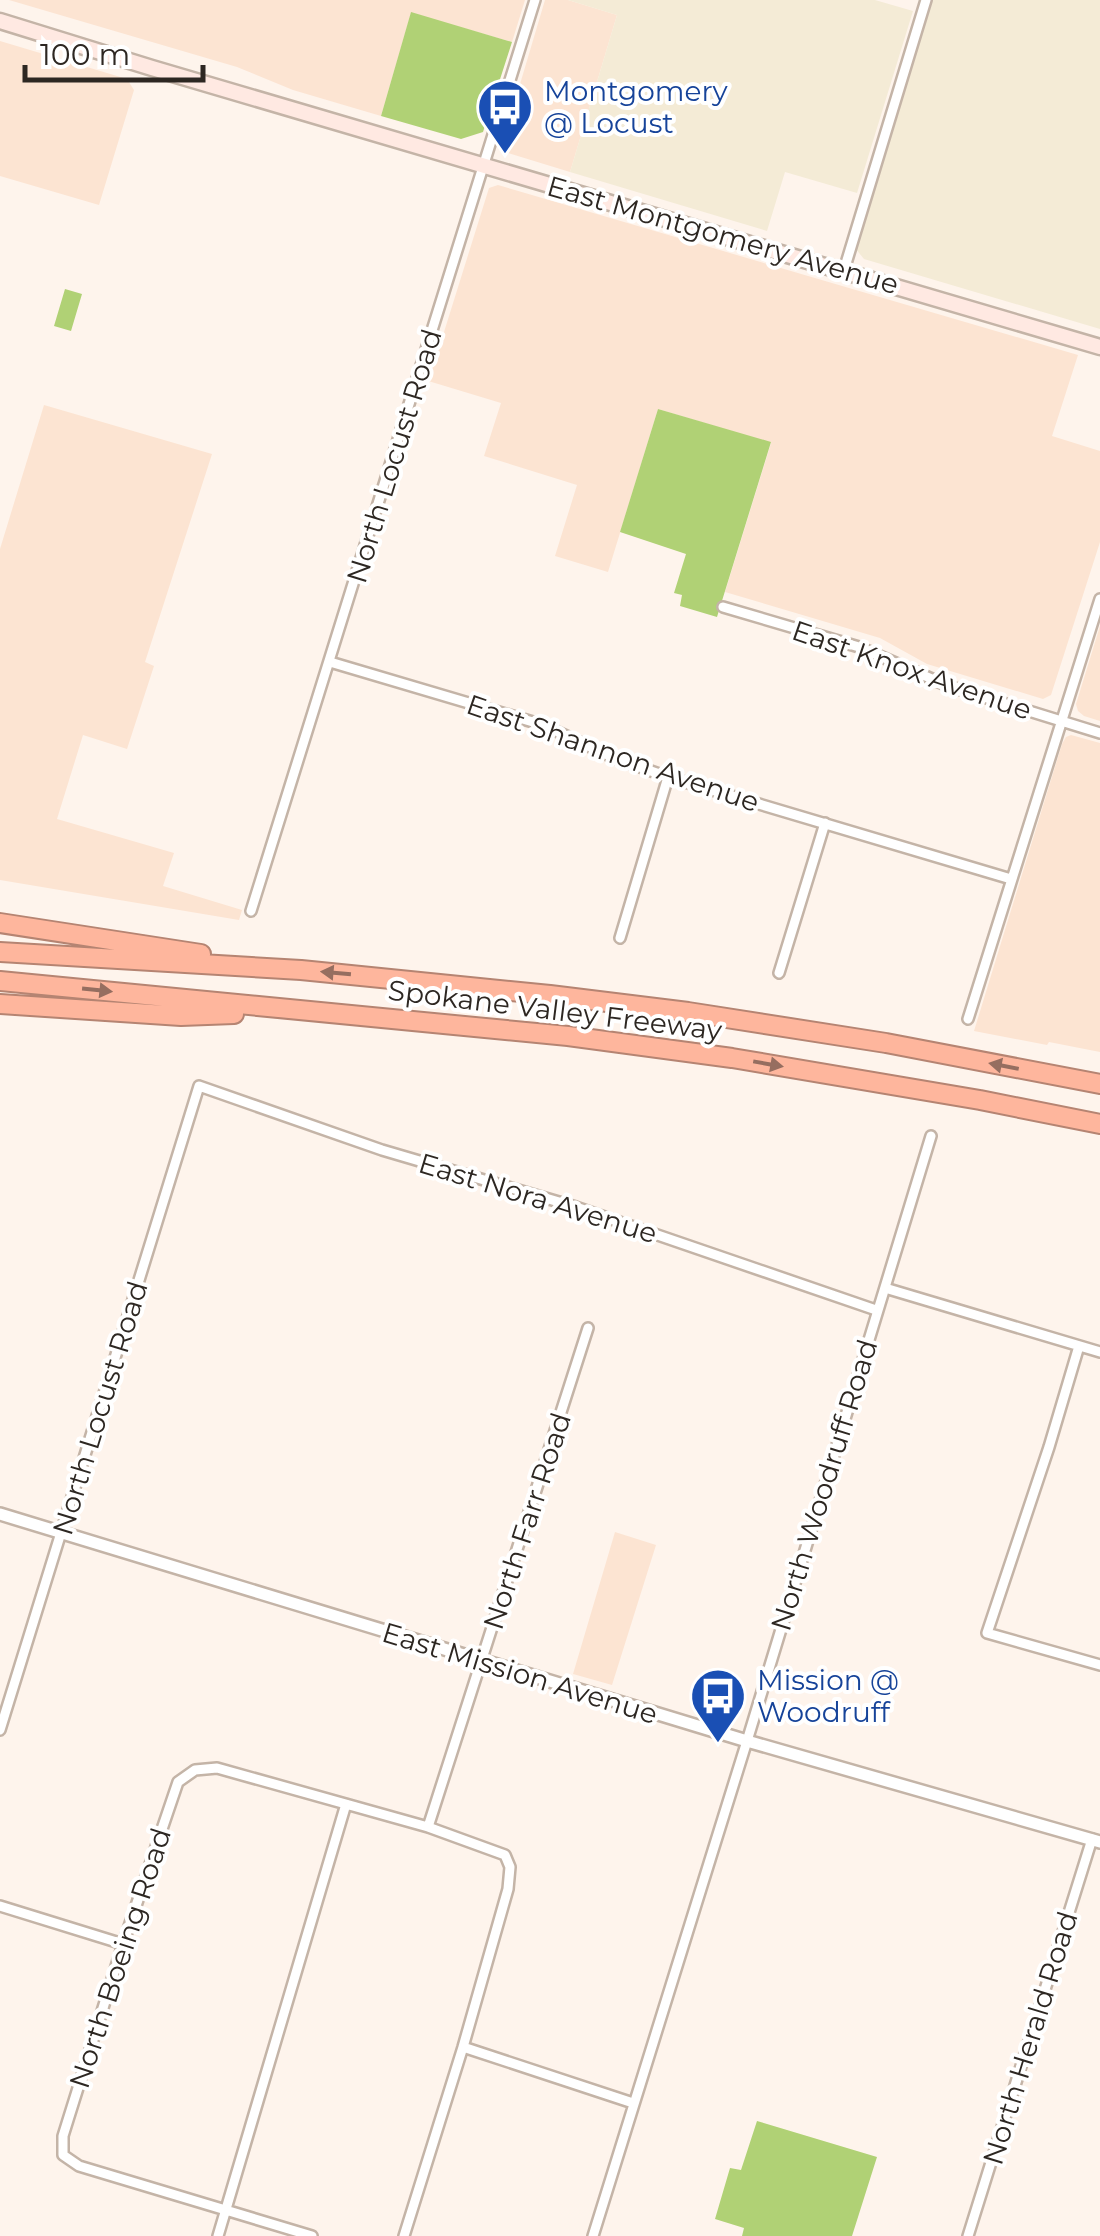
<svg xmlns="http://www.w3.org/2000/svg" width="1100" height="2236" viewBox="0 0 1100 2236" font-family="Montserrat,sans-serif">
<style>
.built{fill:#fce4d2}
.industrial{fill:#f4ebd6}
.green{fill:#b0d175}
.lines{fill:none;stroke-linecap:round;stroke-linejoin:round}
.minor-casing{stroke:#c4b4a7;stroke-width:14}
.tertiary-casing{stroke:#c4b4a7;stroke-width:16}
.secondary-casing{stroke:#c4b4a7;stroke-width:19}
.motorway-casing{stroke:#b58472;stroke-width:22}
.minor{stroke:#fff;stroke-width:9}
.tertiary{stroke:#fff;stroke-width:11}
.secondary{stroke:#ffe9e2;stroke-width:14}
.motorway{stroke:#feb69d;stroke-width:18}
.oneway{fill:#966e60}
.labels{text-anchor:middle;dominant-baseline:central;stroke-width:8;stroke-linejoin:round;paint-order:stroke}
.transit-label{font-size:28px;fill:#164399;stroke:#fff;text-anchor:start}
.street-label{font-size:28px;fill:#2d2722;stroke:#fff}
</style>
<rect width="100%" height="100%" fill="#fef4ec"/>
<path class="built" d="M9,0h516l-13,42 -101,-29 -30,103 -88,-26 -56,-23z
M545,0h23l49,15 -47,157 -65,-20 -4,-4z
M0,41l127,38 7,11 -35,115 -99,-29z
M498,185l580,170 -26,81 48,15v91l-49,153 -8,4 -116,-35 -47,-26 -155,-46 46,-149 -113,-34 -50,163 -53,-16 22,-71 -93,-29 17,-53 -76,-23 14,-32 50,-160z
M44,405l168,49 -67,208 9,4 -27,83 -44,-14 -26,84 117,34 -11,33 79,24 -3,10 -239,-40v-331z
M1100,626v95l-16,-5 -6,-5 -2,-7z
M1071,735l29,8v309l-51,-10 -2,3 -73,-14 88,-287 4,-7z
M615,1532l41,13 -44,140 -39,-11z"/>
<path class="industrial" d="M568,0h307l38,11 -56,182 -72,-21 -18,59 -197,-59 47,-157z
M930,0h170v329l-236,-70 -9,-11z"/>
<path class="green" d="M411,12l101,30 -29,90 -22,7 -80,-23z
M65,289l17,5 -11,37 -17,-5z
M658,409l113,33 -54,175 -37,-11 2,-11 -8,-2 12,-39 -66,-22z
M757,2121l120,36 -25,79h-110l2,-8 -29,-9 15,-51 11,2z"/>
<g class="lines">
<g class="minor-casing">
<path id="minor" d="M844,270l82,-270
M723,607l136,40 89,39 152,47
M330,662l213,63 71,33 54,19 343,102
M251,911l284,-911
M620,938l48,-161
M779,973l46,-150
M968,1019l132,-420
M885,1288l215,64
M1079,1346l-30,101 -62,186 113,32
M0,1730l199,-644 183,64 194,57 300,103
M428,1827l160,-499
M0,1906l123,38
M463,2047l170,56
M218,2236l128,-432
M312,2236l-233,-70 -16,-11v-19l60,-192 55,-162 17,-12 22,-2 211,59 77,28 5,12 -2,22 -45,158 -59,189
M593,2236l154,-495 184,-605
M968,2236l124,-397"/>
</g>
<g class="tertiary-casing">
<path id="tertiary" d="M0,1514l747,227 353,101"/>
</g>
<g class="secondary-casing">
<path id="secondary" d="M0,21l152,47 948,279"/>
</g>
<g class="motorway-casing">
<path id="motorway" d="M0,923l201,31
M0,952l301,18 249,25 138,17 198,31 214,41
M0,981l568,55 164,22 248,42 120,24
M0,1004l181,12 53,-2"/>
</g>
<use href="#minor" class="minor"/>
<use href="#tertiary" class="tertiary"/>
<use href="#secondary" class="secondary"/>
<use href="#motorway" class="motorway"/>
</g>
<defs><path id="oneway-solid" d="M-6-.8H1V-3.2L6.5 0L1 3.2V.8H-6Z" transform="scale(2.5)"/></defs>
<g class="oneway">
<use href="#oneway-solid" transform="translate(336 973) rotate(-175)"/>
<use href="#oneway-solid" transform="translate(97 990) rotate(6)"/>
<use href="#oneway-solid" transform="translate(768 1064) rotate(10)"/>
<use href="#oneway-solid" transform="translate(1004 1066) rotate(-169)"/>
</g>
<defs>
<g id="bus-pin" transform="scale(2.875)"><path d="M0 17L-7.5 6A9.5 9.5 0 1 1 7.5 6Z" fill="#1a4fb4" stroke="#fff"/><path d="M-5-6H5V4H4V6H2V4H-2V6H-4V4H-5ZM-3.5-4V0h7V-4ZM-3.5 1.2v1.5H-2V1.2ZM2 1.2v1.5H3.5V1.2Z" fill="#fff"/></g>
</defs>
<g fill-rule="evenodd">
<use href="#bus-pin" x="505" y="107"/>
<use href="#bus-pin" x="718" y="1696"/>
</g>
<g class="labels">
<g class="transit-label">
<text x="544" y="91">Montgomery<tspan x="544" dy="32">@ Locust</tspan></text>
<text x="757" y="1680">Mission @<tspan x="757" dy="32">Woodruff</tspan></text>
</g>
<g class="street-label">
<text transform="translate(723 235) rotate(16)">East Montgomery Avenue</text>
<text transform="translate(394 456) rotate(-73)">North Locust Road</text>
<text transform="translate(912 670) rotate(19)">East Knox Avenue</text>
<text transform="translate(613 753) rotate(19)">East Shannon Avenue</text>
<text transform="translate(555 1010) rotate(7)">Spokane Valley Freeway</text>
<text transform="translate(538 1198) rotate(17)">East Nora Avenue</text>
<text transform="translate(100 1408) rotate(-73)">North Locust Road</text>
<text transform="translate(824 1485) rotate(-73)">North Woodruff Road</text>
<text transform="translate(527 1521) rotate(-72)">North Farr Road</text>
<text transform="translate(520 1673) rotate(17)">East Mission Avenue</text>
<text transform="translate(120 1958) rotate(-72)">North Boeing Road</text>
<text transform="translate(1030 2038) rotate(-73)">North Herald Road</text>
</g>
</g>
<path d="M25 65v15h178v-15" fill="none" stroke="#2d2722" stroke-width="5"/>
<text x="40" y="65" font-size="30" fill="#2d2722" stroke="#ffffff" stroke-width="8" paint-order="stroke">100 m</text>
</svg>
